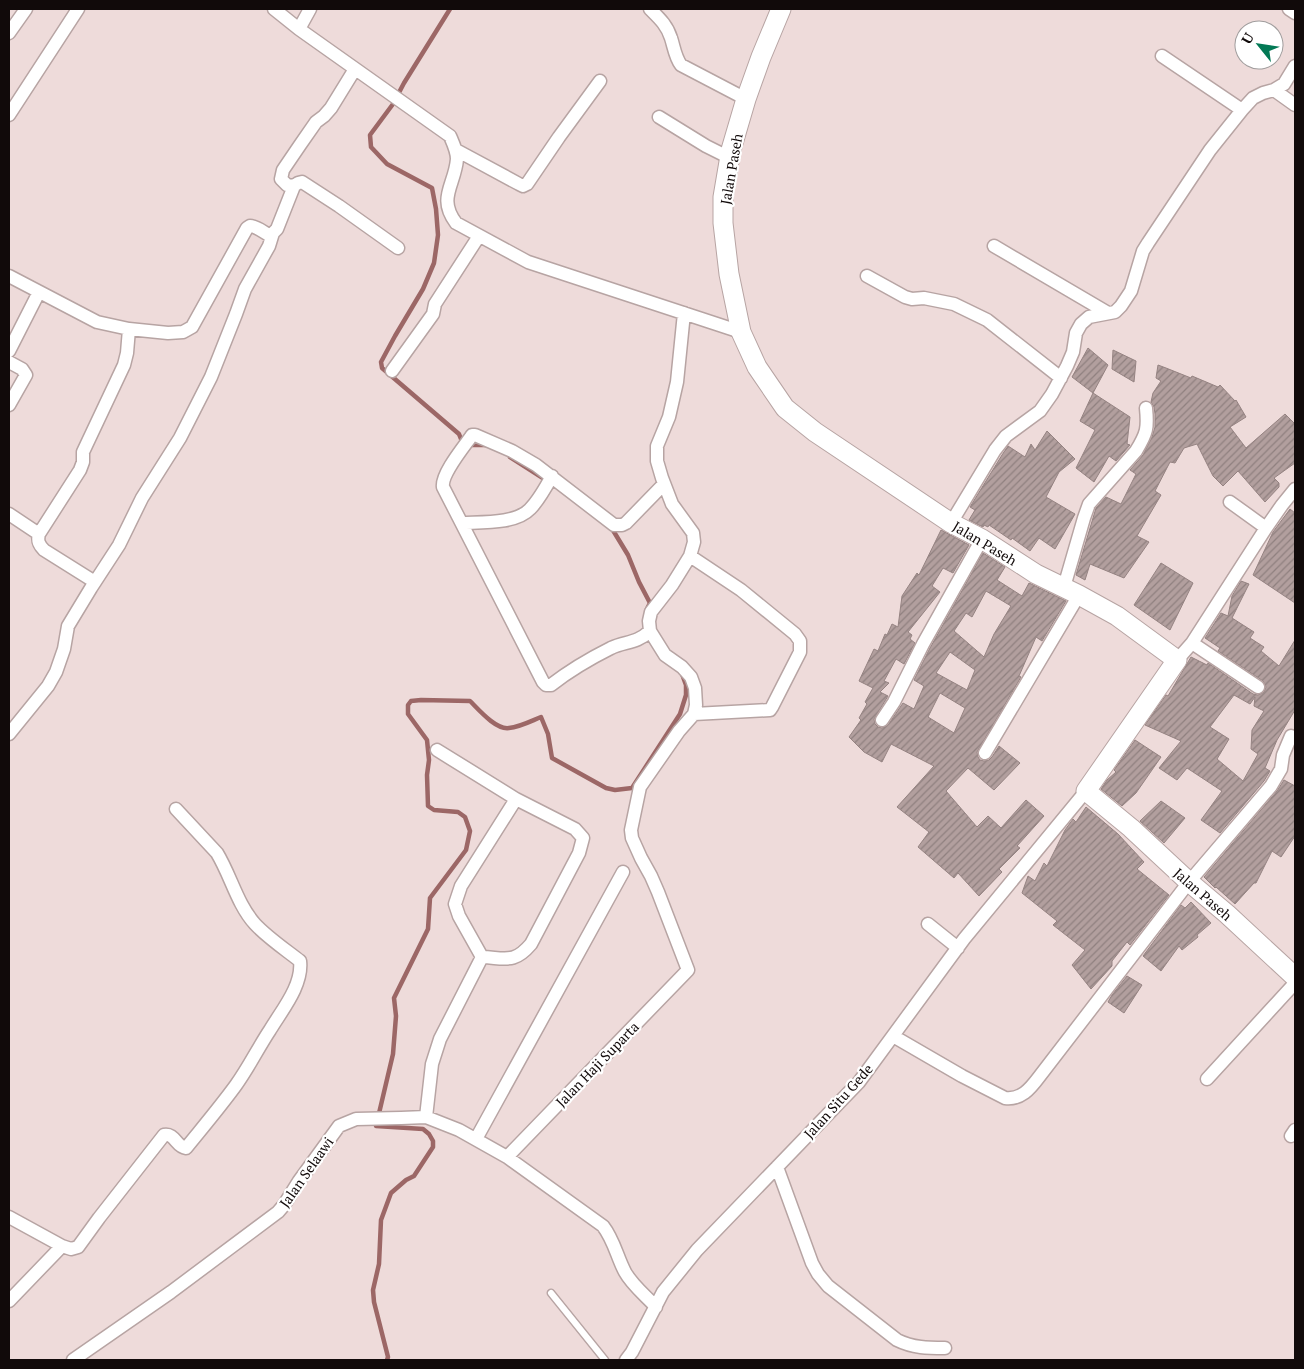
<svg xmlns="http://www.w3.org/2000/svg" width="1304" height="1369" viewBox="0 0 1304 1369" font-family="'PT Serif',serif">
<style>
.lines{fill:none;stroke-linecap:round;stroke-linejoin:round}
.stream{stroke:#9c6766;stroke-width:4.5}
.building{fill:url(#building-hatch);stroke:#958382;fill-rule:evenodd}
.lane-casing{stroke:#b7a4a3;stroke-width:9}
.street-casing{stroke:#b7a4a3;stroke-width:15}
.secondary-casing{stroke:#b7a4a3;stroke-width:21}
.lane{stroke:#fff;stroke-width:6}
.street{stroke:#fff;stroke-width:12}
.secondary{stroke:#fff;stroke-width:19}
.labels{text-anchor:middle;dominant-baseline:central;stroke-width:4.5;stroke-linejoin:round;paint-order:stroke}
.street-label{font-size:14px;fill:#110a0a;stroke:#fff}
</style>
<defs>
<pattern id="building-hatch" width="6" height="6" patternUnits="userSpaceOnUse" patternTransform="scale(1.25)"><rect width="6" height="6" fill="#b29f9e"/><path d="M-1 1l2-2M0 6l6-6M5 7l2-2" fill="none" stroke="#8f807f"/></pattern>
</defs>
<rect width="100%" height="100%" fill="#eedbda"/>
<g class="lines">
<path class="stream" d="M450,9l-46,74 -11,21 -23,31 1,12 16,17 45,24 4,21 2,26 -4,28 -11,26 -28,47 -14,26 1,6 77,66 2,5 11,6h14
M510,457l36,23
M611,527l17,28 11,27 11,21 -3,6
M387,1360l1,-3 -14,-55 -1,-12 6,-26 2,-44 10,-27 15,-13 8,-4 19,-29v-6l-4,-7 -6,-5 -47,-3 17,-72 3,-38 -2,-18 34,-69 2,-31 36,-48 4,-19 -5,-14 -7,-5 -24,-2 -6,-4 -1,-31 2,-15 -2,-20 -19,-26v-9l3,-4 10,-1 49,1c9,9 26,29 39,27 11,-1 22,-7 32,-11l7,17 4,24 54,30 9,2 17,-2 48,-74 6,-19v-10l-4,-11"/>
</g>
<path class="building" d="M1088,348l20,17 -15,28 -21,-16z
M1113,350l23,11 -2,21 -22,-13z
M1158,365l8,3 25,10 1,-2 26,11 2,-2 15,16 1,-1 10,17 -16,10 16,21 39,-34 10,10v39l-21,15 5,5v4l-14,15 -27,-31 -15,15 -10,-10 -16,-32 -13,4 -9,15 -5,-1 -15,29 6,4 -24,41 12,6 -25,36 -34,-14 -5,16 -9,-5 20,-67 10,-11 15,7 15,-30 -6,-4 13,-15 9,-18 3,-10v-13l-1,-7 -3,-5 2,-9 8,-12 -5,-3z
M1093,393l37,24 -3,27 3,1 -14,16 -7,-5 -15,26 -18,-14 19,-38 -15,-9z
M1047,431l28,28 -16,13 -13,25 29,17 -20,35 -16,-11 -9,13 -18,-13 -1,2 -22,-15 -1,2 -4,-2 -1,2 -14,-7 6,-10 -5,-3 32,-52 6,-9 17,11 6,-13 4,6z
M1290,509l5,4v90l-42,-28 20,-43z
M941,530l28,15 -16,28 -10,-5 -11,18 8,6 -32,40 4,3 -2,4 5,4 -11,21 -8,-5 -12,22 5,2 -9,9 8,4 -14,23 1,5 3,3 4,1 6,-3 15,-22 11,6 10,-23 -10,-6 16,-32 53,-95 22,14 -8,13 25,16 7,-13 37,18 -24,40 -6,-4 -17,39 2,1 -44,75 1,5 2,3 4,1 5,-1 3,-3 7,-11 21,17 -26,27 -26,-22 -22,23 31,36 11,-11 13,12 25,-28 18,16 -27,30 3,2 -21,21 3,3 -23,24 -21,-23 -4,5 -36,-31 11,-15 -32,-25 37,-41 -43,-22 -9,18 -18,-10 -15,-15 12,-17 -2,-2 8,-14 -2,-2 8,-14 -14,-7 15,-32 4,2 7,-17 2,1 5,-11 6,3 4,-31 15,-23 2,2zM986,591l25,15 -17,28 -10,23 -30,-26 12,-18 6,4zM950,652l25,18 -8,20 -31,-17zM940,693l25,15 -11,25 -26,-16z
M1161,563l32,20 -23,47 -36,-25z
M1241,581l8,3 -17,34 22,14 -4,6 14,9 -3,4 18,15 16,-26v70l-18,30 -12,28 5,3 -6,10 -44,52 -19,-13 21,-29 -35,-23 -10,12 -18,-12 22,-27 -36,-16 21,-30 2,1 23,-39 16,8 1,-2 45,31 5,1 6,-3 2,-5 -3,-6 -45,-30 2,-3 -15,-10 16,-25 7,3 4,-20zM1234,695l16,9 5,-7 -1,9 10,5 -12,19 -1,19 7,5 -15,27 -26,-22 12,-20 -19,-12z
M1135,740l26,17 -25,36 -14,13 -21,-17 6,-9 9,-8 -2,-2z
M1284,780l11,6v50l-14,21 -9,-6 -16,32h-2l-19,21 -19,-17 -1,1 -11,-11 73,-86z
M1161,801l24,17 -21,25 -24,-22z
M1086,807l32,27 26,28 -7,7 32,26 -39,50 -3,-3 -15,19v5l-21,23 -19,-24 13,-15 -32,-25 4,-4 -35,-28 6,-17 7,5 9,-18 3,3 18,-36 8,-11 3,3z
M1191,902l20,21 -14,12 1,2 -16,13 -3,-4 -18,25 -18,-15 38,-51 4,3z
M1127,976l15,9 -18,28 -16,-11 4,-7z"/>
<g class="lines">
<g class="lane-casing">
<path id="lane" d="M551,1293l54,67"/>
</g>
<g class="street-casing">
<path id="street" d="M274,9l25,20 151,107c3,7 7,15 7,23 -2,26 -20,39 -1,64l72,39 213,70
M650,9c9,9 17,16 21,29 3,9 4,19 10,27l65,34
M1289,9l6,4
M299,29l11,-20
M9,33l17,-24
M1162,56l80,54
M1274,90l21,15
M9,115l69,-106
M659,117l47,29 24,12
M456,150l63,34 4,2 4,-2 32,-47 41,-56
M294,186l-7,-1 -6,-6 2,-9 17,-25 16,-23 8,-6 7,-8 24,-39
M994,246l114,67
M9,276l88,46 32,7 39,4 15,-1 9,-5 55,-99 3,-2c6,0 13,6 19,9l4,-2 4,-4 17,-43 4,-3 4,-1 37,24 59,42
M867,276l38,21 7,2 12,-1 30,6 33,16 74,58
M684,313l-7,69 -8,35 -12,29v15l5,17 10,26 21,29 1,9 -4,14
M9,351l30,-59
M9,362l13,7 4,6 -17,30
M392,371l41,-57 2,-10 44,-68
M1230,502l36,26
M9,514l30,20
M462,523c20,-1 54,1 68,-14 9,-9 16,-22 22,-33
M951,523l44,-73 11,-14 34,-25 12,-17 15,-28 6,-14 3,-19 5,-9 8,-7 26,-5 6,-6 10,-15 12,-40 5,-8 62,-93 32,-40 11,-12 10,-5 11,-3 10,-6 11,-18
M95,582l-51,-32c-5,-5 -7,-9 -5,-16l41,-64 3,-8v-10l41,-87 3,-12 2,-24
M1064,587l20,-69 5,-14 47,-53c11,-18 12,-23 10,-43
M650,631c-14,13 -24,10 -39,17 -20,10 -42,23 -60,37h-5l-3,-3 -100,-195c-2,-12 19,-38 27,-49l2,-3h3l37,16 24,14 78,60h8l4,-2 38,-39
M1192,643l66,44
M1177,660l15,-17 74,-115 16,-23 13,-16
M882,720l12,-18 29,-58 59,-105
M9,734l39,-48 8,-14 8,-23 4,-23 23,-38 28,-43 23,-47 38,-60 31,-61 25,-63 9,-25 24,-43 4,-13
M437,750l79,49 59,30 8,9 -4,15 -48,91c-17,20 -25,14 -49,13
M985,753l94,-158
M928,924l30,24
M893,1036l69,40 43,22c16,2 25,-9 34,-21l150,-195 82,-96 10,-17 2,-14 8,-19
M1207,1079l88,-96
M426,1117l6,-53 8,-25 42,-82 -23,-41 -4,-12 6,-18 55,-87
M1291,1136l4,-6
M476,1139l147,-267
M507,1157l181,-187 -30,-78 -7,-16 -10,-18 -9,-20 -1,-8 9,-43 39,-56 15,-17 2,-9 -1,-17 -4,-11 -9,-10 -17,-12 -15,-24 -1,-10 2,-9 21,-27 18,-29 51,34 54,44 5,7v11l-28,55 -2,3 -76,4
M777,1167l35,96 6,11 10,12 69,54c16,8 31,8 48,8
M9,1217l53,29 9,3 7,-2 21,-29 65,-83c11,-2 12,12 22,13 17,-21 34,-41 50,-63 13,-18 22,-37 34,-55 12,-20 33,-45 30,-69 -14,-11 -33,-24 -45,-37 -18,-20 -24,-48 -38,-71l-41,-44
M9,1301l53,-55
M73,1360l98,-68 107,-80 6,-7 15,-24 40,-55 17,-7 45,-1 25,-1 33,13 48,27 96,69c11,14 14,31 22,46 7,13 21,24 31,35
M626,1360l6,-8 31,-60 34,-42 162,-168 105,-143 122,-148"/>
</g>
<g class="secondary-casing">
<path id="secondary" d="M781,9l-20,48 -15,42 -15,51 -8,47v26l6,51 12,58 16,35 28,41 30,24 136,91 31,16 54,35 43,21 38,21 60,44 -91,131 45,37 58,54 38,32 68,63"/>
</g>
<use href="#lane" class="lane"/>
<use href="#street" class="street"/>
<use href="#secondary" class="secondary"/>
</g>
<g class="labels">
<g class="street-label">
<text transform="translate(731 169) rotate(-80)">Jalan Paseh</text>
<text transform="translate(985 543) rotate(31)">Jalan Paseh</text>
<text transform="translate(1203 894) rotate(41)">Jalan Paseh</text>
<text transform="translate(597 1064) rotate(-46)">Jalan Haji Suparta</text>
<text transform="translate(838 1101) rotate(-48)">Jalan Situ Gede</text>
<text transform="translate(306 1172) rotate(-55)">Jalan Selaawi</text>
</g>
</g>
<rect width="1304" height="1369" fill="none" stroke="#110a0a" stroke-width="20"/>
<g transform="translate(1259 45) rotate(300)"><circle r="24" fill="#ffffff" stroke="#a09d9d"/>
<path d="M0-4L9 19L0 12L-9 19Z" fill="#037955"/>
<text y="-8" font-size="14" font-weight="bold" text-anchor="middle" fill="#110a0a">U</text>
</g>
</svg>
